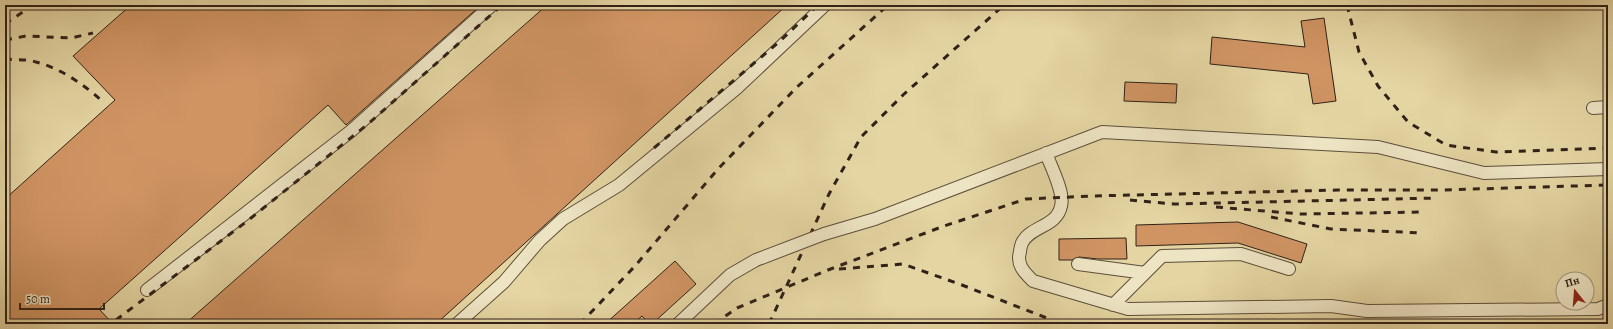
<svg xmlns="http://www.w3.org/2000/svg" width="1613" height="329" viewBox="0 0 1613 329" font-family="Alegreya,serif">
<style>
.building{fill:#d09463;stroke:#302118}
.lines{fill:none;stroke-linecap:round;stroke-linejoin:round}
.minor-casing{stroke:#5d4e3a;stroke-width:14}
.minor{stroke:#ede4c3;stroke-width:12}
.rail{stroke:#302118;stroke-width:3;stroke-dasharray:7 7;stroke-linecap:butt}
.minor-bridge-casing{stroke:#5d4e3a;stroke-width:14;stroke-linecap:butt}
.minor-bridge{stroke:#ede4c3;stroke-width:12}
</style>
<rect width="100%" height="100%" fill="#e4d5a2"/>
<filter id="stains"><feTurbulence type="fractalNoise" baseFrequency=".005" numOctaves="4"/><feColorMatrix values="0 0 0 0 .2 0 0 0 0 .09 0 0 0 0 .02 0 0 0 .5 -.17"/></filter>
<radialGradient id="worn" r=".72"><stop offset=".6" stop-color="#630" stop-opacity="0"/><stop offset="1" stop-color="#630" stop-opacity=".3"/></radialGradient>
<path class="building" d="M131,5h350l-135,120 -18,-20 -229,204 14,15h-108v-125l110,-99 -42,-44z
M547,5h240l-351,319h-251z
M1324,18l12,83 -23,3 -5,-30 -98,-10 2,-27 93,10 -4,-26z
M1125,82l52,2 -1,19 -52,-2z
M1238,222l69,22 -6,19 -63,-20 -102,3v-21z
M1126,238l1,21h-29l-19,-2 -7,3h-13v-21z
M675,261l21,23 -44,40h-3l-7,-8 -9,8h-28z"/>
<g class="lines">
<g class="minor-casing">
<path id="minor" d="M1593,108l15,-1
M1046,153c5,14 19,40 15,53 -4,21 -31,20 -39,37 -1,3 -2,6 -2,9 -4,13 5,21 13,29l95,28 203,-3 36,5 231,-2 10,-4
M824,234l51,-15 227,-87 276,15 106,26 124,-4
M1078,264l67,9
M147,290l204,-159 141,-126
M1113,305l49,-49 79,-2 48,15
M457,324l47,-42 36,-42 23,-21 56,-34 119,-98 87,-82
M678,324l52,-49 26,-15"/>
</g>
<use href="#minor" class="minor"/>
<path class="rail" d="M1347,5l12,47 19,34 30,36 38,23 50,7 112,-4
M5,24l28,-19
M5,40l21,-4 45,2 22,-5
M5,59c10,1 22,0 31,3 24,6 49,23 67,40
M654,148l125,-106 39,-37
M1130,200l44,4 263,-6
M1216,207l85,7 123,-2
M1271,217l60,12 92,4
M839,269l64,-5 59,21 100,39
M116,320l130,-98 122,-98 134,-119
M580,324l55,-58 83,-97 78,-81 92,-83
M714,324l23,-16 91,-38 116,-44 82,-27 67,-3 245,-6h103l167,-5
M769,324l60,-130 32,-57 42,-42 101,-90"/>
<g class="minor-bridge-casing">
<path id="minor-bridge" d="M756,260l68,-26"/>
</g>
<use href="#minor-bridge" class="minor-bridge"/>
</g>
<rect width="1613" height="329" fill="none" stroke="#e4d5a2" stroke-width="20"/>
<rect x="6" y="6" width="1601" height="317" fill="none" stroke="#302118" stroke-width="2"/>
<rect x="10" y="10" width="1593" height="309" fill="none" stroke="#302118"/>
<g transform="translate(1575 291) rotate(343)"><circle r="19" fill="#ede4c3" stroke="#a1967f"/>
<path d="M0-3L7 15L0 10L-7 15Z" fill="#8f2418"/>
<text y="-6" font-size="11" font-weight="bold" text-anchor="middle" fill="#302118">Пн</text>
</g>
<path d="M20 303v6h84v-6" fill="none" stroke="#302118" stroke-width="2"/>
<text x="26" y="303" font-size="12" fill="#302118" stroke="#ede4c3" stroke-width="3" paint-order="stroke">50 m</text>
<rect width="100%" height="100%" filter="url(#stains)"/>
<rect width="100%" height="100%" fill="url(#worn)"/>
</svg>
